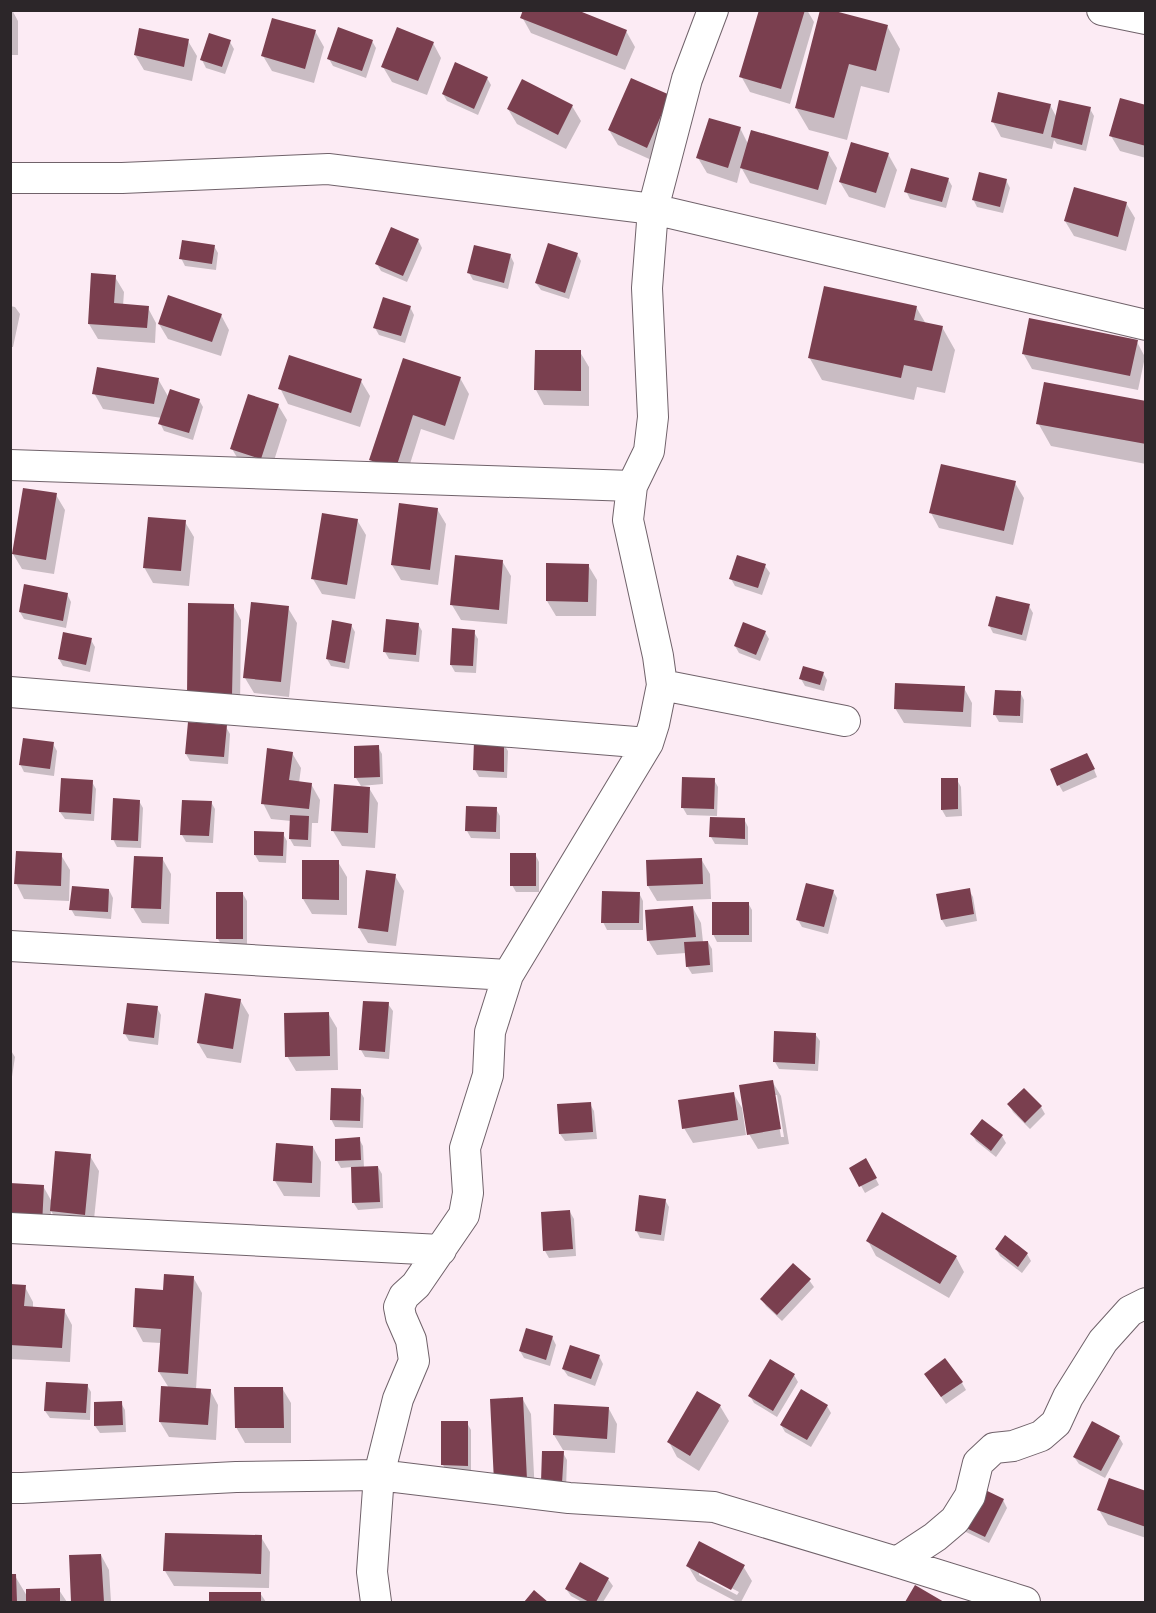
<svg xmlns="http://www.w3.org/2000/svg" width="1156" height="1613" viewBox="0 0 1156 1613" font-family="Rubik,sans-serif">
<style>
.shadow{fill:#0003;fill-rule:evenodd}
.building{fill:#7a3f4f}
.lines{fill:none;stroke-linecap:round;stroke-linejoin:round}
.street-casing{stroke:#70626a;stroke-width:32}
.street{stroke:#fff;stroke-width:30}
</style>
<rect width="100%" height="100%" fill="#fcebf4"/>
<path class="shadow" d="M10,10h2l6,11v34h-8z
M761,10h46l7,12 -24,82 -40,-12 -9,-16z
M522,17l104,14 9,16 -10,23 -94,-37z
M887,26l13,23 -11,44 -28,-7 -14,54 -38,-10 -13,-22z
M315,31l9,16 -10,36 -42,-12 -9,-15z
M188,41l9,15 -5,25 -48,-11 -9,-15z
M372,41l4,7 -10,30 -33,-12 -4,-7z
M230,42l4,7 -9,25 -19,-6 -4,-8z
M433,43l8,15 -14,37 -35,-13 -9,-15z
M487,78l4,7 -13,30 -31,-14 -4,-7z
M632,80l46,32 -22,50 -38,-17 -9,-15z
M1050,105l7,13 33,-9 4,7 -8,35 -29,-7 -3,-4 -2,9 -51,-12 -8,-15z
M572,106l9,15 -15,28 -49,-25 -9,-15z
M1146,107v51l-26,-7 -9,-15z
M740,128l8,16 80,9 9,15 -11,37 -76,-22 -9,-16 -4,16 -30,-10 -9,-15z
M888,154l9,16 -12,38 -36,-11 -9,-15z
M948,179l4,7 -6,22 -36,-9 -4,-8z
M1006,180l4,8 -7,25 -26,-6 -4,-8z
M1126,203l9,15 -9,33 -52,-15 -9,-15z
M418,240l4,8 -15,34 -26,-11 -4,-7z
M214,246l4,7 -2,17 -31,-4 -4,-8z
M577,254l4,7 -12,38 -28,-9 -5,-7z
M510,255l4,8 -6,26 -35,-9 -4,-7z
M115,277l9,15 -1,14 25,2 8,15 -1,20 -57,-4 -9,-15z
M10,306l5,1 5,7 -7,33h-3z
M410,307l4,8 -9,28 -26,-8 -4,-7z
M916,307l10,17 16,3 13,23 -10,43 -28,-6 -3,13 -92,-20 -13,-23z
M221,315l8,15 -8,26 -53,-17 -9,-15z
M1137,342l8,15 -7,33 -106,-21 -9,-16z
M580,352l9,15v39l-45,-1 -8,-15z
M404,360l56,18 9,16 -15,46 -33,-11 -17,54 -24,-8 -9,-16z
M158,379l11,19 30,2 4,7 -10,33 -29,-9 -4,-8 2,-5 -59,-9 -9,-16z
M361,381l9,15 -10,31 -72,-23 -8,-16z
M1146,402v62l-95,-18 -13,-23z
M278,405l9,15 -17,53 -29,-9 -9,-15z
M1015,483l9,15 -11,47 -74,-17 -8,-15z
M56,495l9,15 -11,64 -32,-5 -9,-15z
M437,509l9,15 -8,61 -37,-5 -9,-15z
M357,520l9,15 -11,64 -33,-5 -9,-15z
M185,522l9,15 -5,49 -36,-3 -9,-16z
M502,561l9,15 -4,48 -46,-4 -9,-15z
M588,565l9,15 -1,36h-40l-9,-15z
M765,566l5,7 -8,22 -27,-9 -4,-7z
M67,594l4,8 -5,26 -42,-9 -4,-7z
M233,605l8,15 -1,90 -51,-15z
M1029,606l4,7 -7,28 -33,-8 -4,-8z
M288,608l9,15 -8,74 -35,-4 -9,-15z
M418,624l4,7 -3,31 -30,-3 -4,-7z
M351,625l4,7 -6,37 -18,-3 -4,-7z
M474,632l4,7 -2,34 -21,-1 -4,-7z
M765,632l4,7 -9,22 -21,-8 -4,-7z
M91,640l4,7 -5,25 -27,-6 -4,-7z
M823,673l4,7 -3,11 -19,-5 -4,-7z
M964,688l8,15 -1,24 -67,-4 -9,-15z
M1020,692l4,8 -1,23 -24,-1 -4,-7z
M226,727l4,7 -2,30 -38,-3 -4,-7z
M503,743l5,8 -1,27 -28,-1 -4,-7z
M53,744l4,7 -3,25 -30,-4 -4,-8z
M378,747l4,7 1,30 -22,2 -5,-8 -1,-30z
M292,753l9,15 -2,15 12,1 9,16 -2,23h-6l-1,24 -17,-1 -4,-7 1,-18 -20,-2 -8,-16z
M1091,762l6,15 -34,15 -4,-7z
M714,780l4,7 -1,29 -30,-1 -4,-7z
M957,780l4,7 1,29 -16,1 -4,-7z
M92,782l4,7 -2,32 -29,-2 -5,-7z
M369,788l9,15 -3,45 -33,-2 -9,-15z
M139,801l4,7 -2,40 -24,-1 -4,-8z
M211,802l4,7 -2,34 -27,-1 -4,-7z
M496,809l4,7v23l-29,-1 -4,-7z
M744,819l4,8v18l-33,-1 -4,-7z
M283,834l4,7 -1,22 -27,-1 -4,-7z
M535,854l4,8v30h-23l-4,-7z
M61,855l9,15 -1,31 -45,-2 -8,-16z
M162,858l9,16 -2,50 -27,-1 -9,-15z
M701,859l9,15 1,25 -54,2 -9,-15z
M338,862l9,15v38l-35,-1 -9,-15z
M395,876l9,15 -8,55 -28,-3 -9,-15z
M109,890l4,8 -2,21 -36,-3 -4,-7z
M969,890l4,7 4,24 -31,6 -4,-7 -4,-25z
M833,891l4,7 -9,36 -26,-7 -4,-7z
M639,893l4,8v29h-36l-4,-8z
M243,894l4,7v45h-25l-4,-7z
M748,903l4,7v32h-35l-4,-8z
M693,908l8,15 2,19h5l4,7 1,23 -21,2 -5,-8 -1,-13 -29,2 -9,-15z
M240,1000l9,15 -8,48 -34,-5 -9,-15z
M388,1004l5,7 -4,48 -24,-2 -4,-7z
M157,1008l4,7 -3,30 -29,-4 -4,-7z
M328,1013l9,15 1,42 -42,1 -9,-15z
M776,1033l39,1 5,7 -2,30 -39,-2 -4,-7z
M10,1049l5,8 -5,33z
M772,1081l9,15 8,48 -31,5 -9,-15zM774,1095h3l7,42h-3z
M360,1091l4,7 -1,30 -28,-1 -4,-8z
M733,1093l9,15 4,27 -53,8 -9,-15z
M590,1104l4,7 3,28 -32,2 -5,-7z
M1009,1105l32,2 4,7 -15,15 -17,-17z
M972,1134l30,2 4,7 -10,14 -20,-16z
M359,1139l4,7 1,22 14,-1 4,7 1,34 -25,2 -5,-8 -1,-35 -11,1 -4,-7z
M313,1147l8,15 -1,35 -36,-1 -9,-15z
M90,1156l9,15 -6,58 -33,-3 -9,-15 -1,28 -40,-1 33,-52 9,16z
M866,1160l13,25 -14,8 -14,-25z
M665,1200l4,7 -5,34 -24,-3 -4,-8z
M570,1212l4,7 2,37 -27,2 -4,-7 -3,-37z
M1006,1237l21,17 4,7 -9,12 -22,-17 -4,-7z
M868,1241l88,16 8,15 -15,26 -73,-42z
M193,1277l9,16 -6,96 14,1 8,15 -2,35 -47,-3 -9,-15 9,-34 -10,-16 2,-29 -18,-1 -8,-15 29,-36z
M809,1280l5,7 -32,34 -16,-15 -4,-7z
M10,1286l15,1 8,15v6l31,2 8,15 -2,37 -60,-3z
M552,1337l4,8 -6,21 -26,-8 -4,-7z
M599,1356l4,8 -8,22 -27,-10 -5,-7z
M794,1375l4,7 -21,35 -23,-14 -4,-7z
M930,1381l32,2 4,7 -20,14z
M87,1385l4,7 -1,28 -40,-2 -5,-7z
M282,1388l9,15v40h-46l-9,-16z
M522,1398l9,16 4,81 -31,1z
M121,1403l4,7 1,22 -26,1 -5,-7z
M720,1406l9,15 -30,50 -22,-14 -8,-15z
M827,1406l4,7 -20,34 -26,-15 -4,-7z
M609,1409l8,15 -2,29 -52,-3 -9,-15z
M467,1423l4,7v42h-24l-4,-7z
M1119,1437l4,7 -18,34 -26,-14 -5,-7z
M563,1453l4,7 -1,29 -20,-1z
M1146,1493v45l-38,-13 -9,-15z
M1003,1500l4,8 -18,35 -23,-11 -4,-7z
M261,1537l9,15 -1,36 -95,-2 -9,-15z
M101,1555l8,15 2,32h-38l-3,-45z
M688,1566h55l9,15 -11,21h-4l-40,-21zM699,1571l40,21 -2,3 -38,-20z
M10,1576h5l12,20 32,-6 8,12h-57z
M608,1579l5,7 -10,16h-21l-11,-6 -5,-7z
M211,1593h49l6,9h-55z"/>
<path class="building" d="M523,10h54l50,20 -10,26 -97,-38z
M759,10h46l-24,79 -42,-12z
M820,10h11l57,15 -12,46 -27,-7 -15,54 -39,-10z
M272,18l44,12 -11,39 -44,-13z
M338,27l35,13 -11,31 -35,-12z
M397,27l37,15 -16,39 -37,-14z
M139,28l50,11 -5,28 -50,-12z
M209,33l22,7 -9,27 -22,-7z
M455,62l33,15 -14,32 -32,-15z
M631,78l39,17 -23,53 -39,-18z
M522,79l51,26 -15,30 -51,-26z
M998,92l53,12 -8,30 -52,-12z
M1120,98l26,7v41l-37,-10z
M1059,100l32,7 -9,38 -31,-8z
M709,118l32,9 -13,41 -32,-10z
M751,130l78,22 -11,38 -78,-22z
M851,142l38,11 -13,40 -37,-11z
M911,168l38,10 -7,24 -38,-10z
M979,172l28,7 -7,28 -28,-7z
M1074,187l53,15 -9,35 -54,-16z
M391,227l28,12 -16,37 -28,-12z
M182,240l33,5 -3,19 -33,-5z
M548,243l30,10 -13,40 -30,-10z
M474,245l37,9 -7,29 -37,-10z
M91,273l25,2 -2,28 35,3 -2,22 -59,-4z
M824,286l93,20 -3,14 29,6 -11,45 -28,-6 -3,13 -93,-20z
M168,295l54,19 -10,28 -54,-18z
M383,297l28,9 -10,30 -28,-8z
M1029,318l109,22 -8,36 -108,-22z
M535,350h46v41l-47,-1z
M289,355l73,24 -11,34 -73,-24z
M403,358l58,19 -16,49 -32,-11 -17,53 -27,-8z
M97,367l62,11 -5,26 -62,-10z
M1044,382l102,19v43l-110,-20z
M170,389l30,10 -11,34 -31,-9z
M248,394l31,10 -18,55 -31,-10z
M941,464l75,17 -12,50 -75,-18z
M23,488l34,5 -11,67 -34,-6z
M399,503l39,5 -8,62 -39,-5z
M322,513l36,6 -11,66 -36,-6z
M148,517l38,3 -5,51 -38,-3z
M455,555l48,5 -4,50 -49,-5z
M737,555l29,9 -8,24 -29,-9z
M546,563l43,1 -1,38 -42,-1z
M24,584l44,9 -5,28 -44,-9z
M996,596l34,8 -8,31 -34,-9z
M251,602l38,4 -8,76 -38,-4z
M188,603l46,1 -2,91h-45z
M386,619l33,4 -3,32 -33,-3z
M332,620l20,4 -7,39 -19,-4z
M743,622l23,9 -10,24 -22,-9z
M452,628l23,2 -2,36 -23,-1z
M63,632l29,6 -6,27 -28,-6z
M803,666l21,6 -4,13 -21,-6z
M895,683l70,3 -2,26 -69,-3z
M995,690l26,1 -1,25 -27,-1z
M188,722l39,3 -3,32 -39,-3z
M23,738l31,4 -4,27 -31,-4z
M474,741l30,1v30l-31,-2z
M379,745l1,32 -26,1v-32z
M267,748l26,4 -4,28 23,3 -3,26 -48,-5z
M1087,753l8,16 -38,17 -7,-17z
M682,777l33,1 -1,31 -33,-1z
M61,778l32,2 -2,34 -32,-2z
M941,778h17v31l-17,1z
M334,784l36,3 -2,46 -37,-2z
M113,798l27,2 -2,41 -27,-1z
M182,800l30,1 -3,35 -29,-1z
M466,806l31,1 -1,25 -31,-1z
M290,815l19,1 -1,24 -19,-1z
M710,817l35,1v21l-36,-2z
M254,831l30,1 -1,24 -29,-1z
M16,851l46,2 -1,33 -47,-2z
M510,853h26v33h-26z
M134,856l29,1 -2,52 -30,-1z
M702,858l1,26 -56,2 -1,-26z
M302,860h37v40l-37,-1z
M366,870l30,4 -8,58 -30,-4z
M806,883l28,7 -10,37 -28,-7z
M72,886l37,3 -1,23 -39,-2z
M970,888l4,26 -33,6 -5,-26z
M602,891l38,1 -1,31h-38z
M216,892h27v47h-27z
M712,902h37v33h-37z
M693,906l3,31 -49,4 -2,-31z
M708,941l2,24 -24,2 -2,-25z
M205,993l36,6 -8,50 -36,-6z
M363,1001l26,1 -4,50 -26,-2z
M127,1003l31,3 -4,32 -31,-4z
M329,1012l1,44 -45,1 -1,-44z
M774,1031l42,2 -1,31 -42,-2z
M773,1080l8,49 -34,6 -8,-50z
M331,1088l30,1 -1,32 -30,-1z
M1024,1088l18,18 -17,17 -18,-19z
M734,1092l4,28 -56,9 -4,-29z
M591,1102l2,30 -34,2 -2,-30z
M982,1119l21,16 -12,16 -21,-17z
M360,1137l1,23 -26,1v-22z
M276,1143l37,3 -1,37 -39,-2z
M55,1151l36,3 -6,61 -35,-4z
M866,1158l11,20 -18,9 -10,-19z
M378,1166l2,36 -28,1 -1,-36z
M10,1183l34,2 -2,40 -32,-2z
M639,1195l27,4 -5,36 -26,-4z
M570,1210l3,39 -30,2 -2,-39z
M882,1212l75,44 -17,28 -74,-43z
M1005,1235l23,18 -10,14 -23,-18z
M793,1263l18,16 -34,36 -17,-16z
M164,1274l30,2 -6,98 -30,-2 3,-43 -28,-2 2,-39 28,2z
M10,1284l16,1 -2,21 41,3 -3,39 -52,-3z
M526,1328l27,8 -7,24 -27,-9z
M570,1345l30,10 -9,24 -29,-10z
M945,1358l18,24 -22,15 -17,-23z
M770,1359l25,15 -22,37 -25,-15z
M46,1382l42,2 -2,29 -42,-2z
M161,1386l50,3 -3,36 -49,-3z
M234,1387h49l1,41h-49z
M801,1389l27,16 -21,35 -27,-15z
M697,1391l24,14 -31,51 -23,-14z
M523,1397l4,83 -33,2 -4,-83z
M122,1401l1,24 -29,1v-24z
M554,1404l55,3 -2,32 -54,-4z
M441,1421h27v45l-27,-1z
M1092,1421l28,15 -19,35 -28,-14z
M542,1451h22l-2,32 -21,-1z
M1109,1478l37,13v36l-49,-17z
M979,1487l25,12 -19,38 -25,-12z
M165,1533l97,2 -1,39 -98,-3z
M699,1541l46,24 -14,25 -45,-24z
M101,1554l3,48h-33l-2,-47z
M580,1562l29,16 -13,24h-7l-24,-13z
M10,1574h6l1,28h-7z
M915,1585l29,17h-39z
M60,1588v14h-34v-13z
M534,1590l14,12h-24z
M209,1592h52v10h-52z"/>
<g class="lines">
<g class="street-casing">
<path id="street" d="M1102,10l44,9
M10,178h112l206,-9 325,40 493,116
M10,465l622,21
M662,685l183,36
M10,692l638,51
M10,946l498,29
M10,1228l431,22
M10,1488h12l214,-11 143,-2 190,23 145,9 183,55 128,40
M897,1562l38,-25 20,-17 15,-24 8,-33 16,-15 19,-2 28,-10 15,-13 12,-26 35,-56 27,-30 16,-8
M376,1602l-4,-30 7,-97 19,-76 16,-38 -3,-21 -10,-23 -2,-10 5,-11 12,-11 48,-70 4,-22 -3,-45 23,-73 2,-43 18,-57 140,-232 6,-19 8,-39 -4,-29 -30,-136 4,-34 17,-35 4,-34 -6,-129 6,-79 34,-130 26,-69"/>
</g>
<use href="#street" class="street"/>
</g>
<rect width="1156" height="1613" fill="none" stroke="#2c2629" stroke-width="24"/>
</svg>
